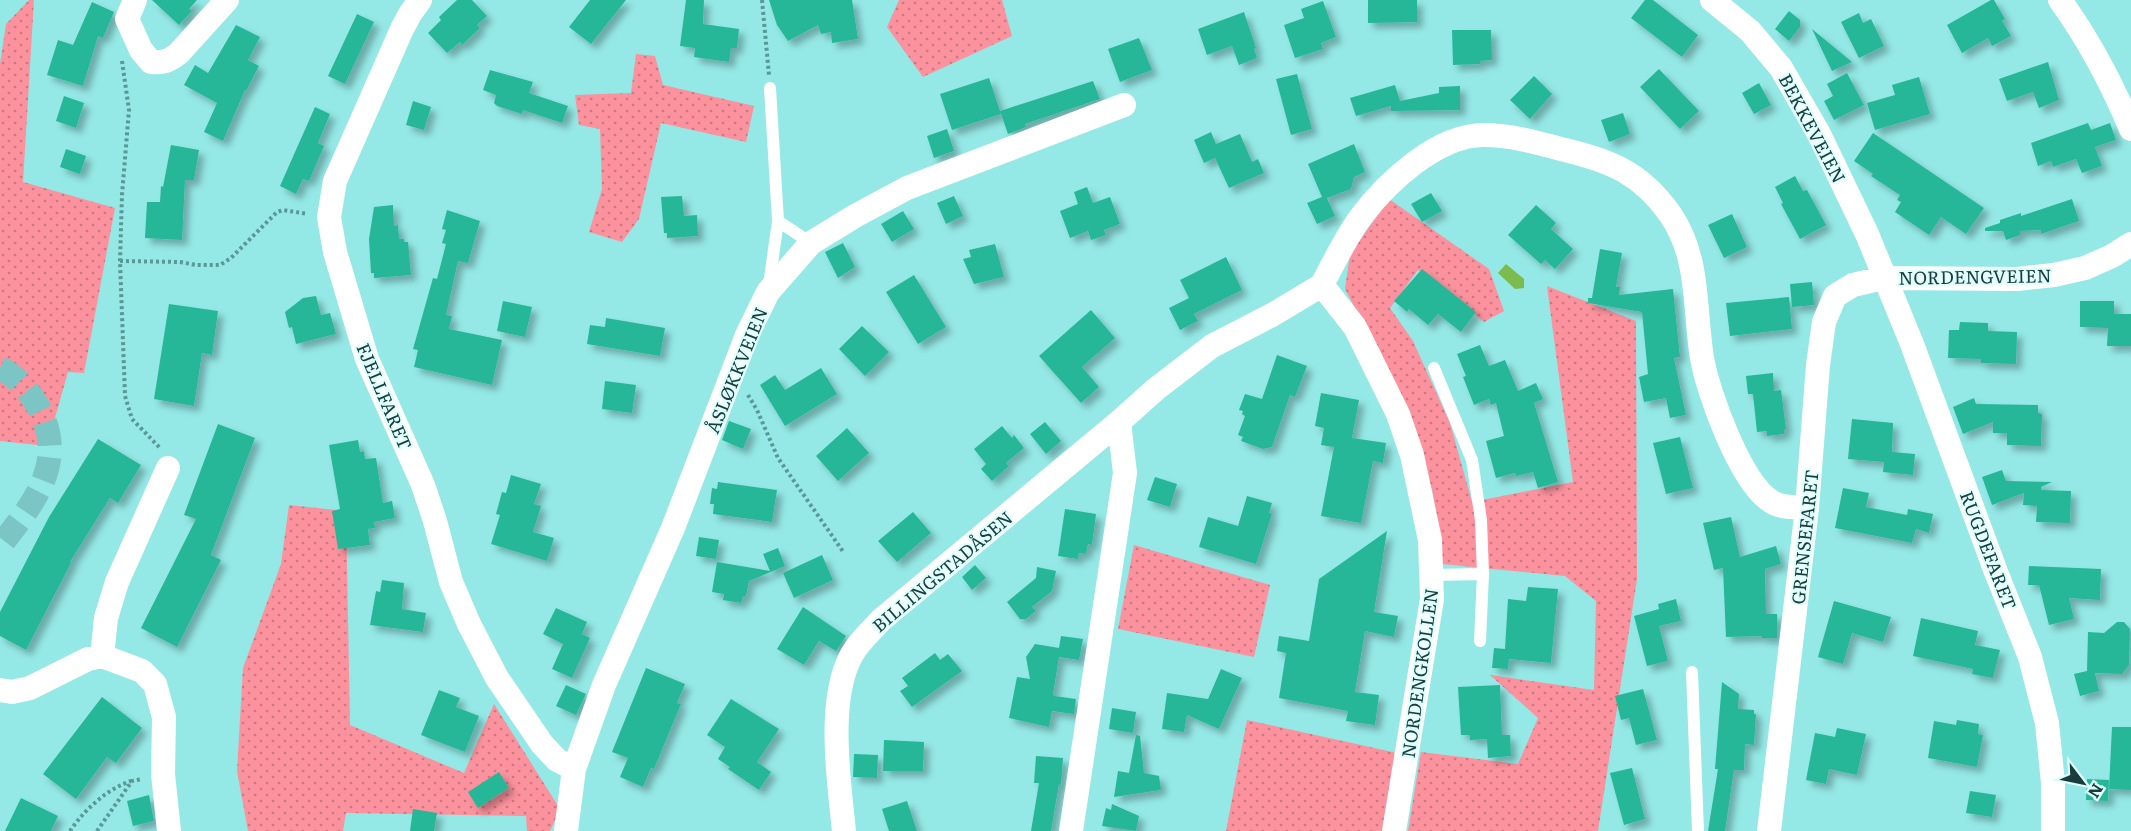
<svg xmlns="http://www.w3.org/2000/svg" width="2131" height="831" viewBox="0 0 2131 831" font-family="Literata,serif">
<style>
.green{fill:url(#green-dots)}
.water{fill:#7cbb4e}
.building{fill:#26b798;filter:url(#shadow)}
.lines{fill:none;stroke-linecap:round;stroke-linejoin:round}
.minor-tunnel{stroke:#7bc6c4;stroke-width:24;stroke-dasharray:24 12;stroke-linecap:butt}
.path{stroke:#5a9896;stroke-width:4;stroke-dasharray:3 3;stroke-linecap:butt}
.service{stroke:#fff;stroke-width:12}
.minor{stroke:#fff;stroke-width:24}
.labels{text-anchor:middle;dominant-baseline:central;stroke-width:4.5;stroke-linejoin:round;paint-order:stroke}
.street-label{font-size:18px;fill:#193d3c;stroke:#dffffe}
</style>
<defs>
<pattern id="green-dots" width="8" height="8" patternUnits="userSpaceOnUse" patternTransform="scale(1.5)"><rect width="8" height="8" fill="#fc929d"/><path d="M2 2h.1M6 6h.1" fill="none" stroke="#cb7881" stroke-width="1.8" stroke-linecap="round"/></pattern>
<filter id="shadow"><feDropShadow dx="5.5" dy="5.5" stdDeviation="3" flood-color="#0004"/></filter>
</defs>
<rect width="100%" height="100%" fill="#94e8e6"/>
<path class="green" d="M29,0h5l-11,182 92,26 -31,165 -16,-1 -21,74 -47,-5v-377l6,-40z
M899,0h103l10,36 -89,41 -36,-50z
M636,54l19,2 8,29 91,21 -8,36 -85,-19 -22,96 -17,23 -33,-10 13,-43 -2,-60 -21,-4 -4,-30 56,-2z
M1389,199l100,70 15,42 -20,11 -66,-52 -28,38 23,33 37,82 22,79 101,-20 -26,-196 89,35 1,258 -39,252h-190l13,-79 97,12 20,-46 -48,-43 104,15 2,-89 -31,-25 -123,-12 -10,-75 -33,-97 -54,-103 5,-35z
M289,505l57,6 4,214 114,48 30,-69 66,105 -10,22h-23l-1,-15 -180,-3 -3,18h-95l-11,-60 6,-103 38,-104z
M1134,545l136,40 -16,72 -136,-28z
M1247,720l150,33 -14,78h-157z"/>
<path class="water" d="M1506,264l18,15v9l-9,1 -17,-16z"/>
<path class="building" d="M152,0h45l-8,9 3,2 -13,14z
M457,0h15l15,16 -10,9 3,3 -18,17 -2,-3 -13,11 -19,-20 13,-13 -2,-3z
M590,0h36l-35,44 -22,-17z
M686,0h18l-1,24 36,5 -2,19h-6l-2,14 -35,-5 1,-9 -15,-2z
M769,0h83l6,39 -26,4 -1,-11 -10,2 -3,-9 -30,16 -11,-16z
M1368,0h49v22l-49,1z
M1645,0h8l45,35 -16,22 -51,-39z
M1991,0h3l11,19 -3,2 9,15 -19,10 -4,-8 -26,15 -15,-28z
M1323,1l13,36 -15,6 2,6 -28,9 -11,-33 20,-7 -3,-9z
M92,2l22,10 -11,26 -5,-2 -15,50 -36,-11 11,-35 15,5z
M1789,11l11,9v7l-11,14 -14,-12z
M1244,12l12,36 -2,1 3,9 -18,7 -7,-19 -25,9 -9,-26z
M1859,13l4,10 8,-4 13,27 -25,12 -18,-36z
M357,14l17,8 -29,62 -17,-8z
M236,25l24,12 -12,23 11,6 -13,25 -1,-1 -22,51 -19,-9 13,-29 -33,-18 11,-20 13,8z
M1812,29l40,33 -20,9z
M1452,30h39l1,30 -12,1v3l-27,1z
M1139,38l13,32 -32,12 -12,-33z
M2048,62l11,38 -20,8 -6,-16 -26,9 -8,-22z
M1659,69l40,42 -19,18 -40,-42z
M490,70l43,12 -4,11 39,13 -6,17 -39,-13 -1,4 -25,-8 -3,-3 2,-8 -13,-5z
M1847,73l17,32 -30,15 -10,-19 9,-5 -6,-12z
M1297,74l15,55 -21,6 -15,-56z
M1534,76l18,18 -22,25 -20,-19z
M1919,77l11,37 -55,16 -8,-27 28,-8 -3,-10z
M989,78l12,36 -49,16 -12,-36z
M1093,81l7,18 -75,25 1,3 -18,7 -8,-23z
M1759,83l12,22 -17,9 -12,-21z
M1395,85l5,16 39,-8v-6l21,-1v24l-69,1v-5l-35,10 -6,-18z
M64,96l20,7 -8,25 -20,-7z
M413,101l18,6 -7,23 -18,-5z
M315,107l15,7 -12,29 6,3 -15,35 -6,-2 -7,15 -16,-8z
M1623,113l7,21 -21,8 -8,-22z
M2088,123l3,7 19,-7 6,17 -21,7 7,19 -20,7 -6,-14 -23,8 -2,-6 -13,5 -7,-23z
M947,129l7,22 -20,7 -7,-22z
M1211,132l5,12 24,-10 12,28 6,-3 6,14 -35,15 -14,-30 -11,5 -10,-23z
M1873,133l111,75 -18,26 -25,-17 -12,18 -34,-23 6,-10 -4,-2 3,-5 -29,-19 2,-2 -19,-13z
M1354,144l11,28 -11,5 -3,12 -24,9 8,18 -18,8 -10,-21 15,-6 -14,-33z
M171,145l28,5 -5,30h-9l-3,60 -37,-2 2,-36h13l1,-16 2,1z
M66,149l20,7 -6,18 -20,-7z
M1795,176l8,15 4,-1 19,35 -26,14 -19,-35 2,-1 -8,-16z
M1087,187l6,16 17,-6 10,27 -16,6 2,5 -15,5 -3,-9 -18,7 -10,-27 18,-7 -4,-12z
M1431,193l11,18 -20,11 -11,-18z
M682,196l2,20 13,-1 1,21 -31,2v-5h-3l-3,-36z
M954,196l9,20 -17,8 -9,-21z
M2072,199l7,22 -38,13v-4l-21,1v4l-14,5 -3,-9h-18v-3l15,-5v-3l21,-7v3z
M393,205l1,21 4,-1 1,14h5v3h4l3,33 -37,3v-5h-3l-2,-34 5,-32z
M1536,205l20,18 -5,6 22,20 -18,20 -10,-9 -4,4 -33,-29z
M447,210l33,11 -12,42 -10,-2 -12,54 6,1 -3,13 53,11 -10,45 -78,-18 4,-17 -5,-1 20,-71 4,1 9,-35 -4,-1 4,-13 -4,-1z
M903,211l11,18 -22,13 -11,-18z
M1732,214l15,33 -23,11 -16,-33z
M843,243l12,24 -17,11 -13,-26z
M995,244l9,33 -30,7 -11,-25 8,-2 -2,-7z
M1600,249l22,4 -6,34h4l-1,8 54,-6 7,68 -6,1 12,57 -16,3 -4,-20 -22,4 -5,-25 9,-3 -6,-62 -54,-9v-5h4z
M1226,257l16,33 -48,24 4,7 -18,9 -11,-22 20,-10 -9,-18z
M1422,269l54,43 -15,20 -23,-18 -10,11 -19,-16 -2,3 -13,-11z
M914,275l32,52 -28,17 -32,-52z
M1812,282l2,23 -22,2 -2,-23z
M316,296l5,19 9,-2 6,21 -40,10 -4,-17 -3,1 -4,-16 18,-14z
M1789,297l3,32 -62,7 -4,-33z
M503,301l29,6 -7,30 -28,-6z
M2080,301h34v13h17v32h-24l1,-18 -28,-1z
M169,304l49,7 -6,44 -10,-2 -8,53 -40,-7z
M1091,310l24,28 -33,29 17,20 -18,16 -42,-47z
M606,318l59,10 -5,28 -73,-12 3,-19 15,2z
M1960,322l28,1v8l29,1 -1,32 -35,-1v-4l-33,-1 1,-28h10z
M862,326l27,26 -24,24 -26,-27z
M1480,345l9,21 16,-6 13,31 18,-8 7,16 -9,4 24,79 -20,6 -5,-16 -17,4 -1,-3 -19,5 -10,-37 18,-5 -8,-33 -5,2 -2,-6 -15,6 -11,-28 3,-1 -9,-22z
M1277,355l30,11 -12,31 -5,-2 -18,52 -9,2 -22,-8 2,-4 -5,-2 7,-19 -3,-2 1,-3 -4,-1 6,-16 17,5z
M821,368l16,26 -52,32 -25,-41 15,-10 10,15z
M1773,373l1,18 7,-1 5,39h-2v5l-17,2v-5l-10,1 -4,-38h-5l-2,-18z
M605,381l31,4 -4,28 -30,-4z
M1321,393l38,7 -7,38 34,5 -3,20 -10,-2 -12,62 -40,-7 13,-69 -13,-2 3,-17 -9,-2z
M1974,398l2,6 62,1v8l4,1 -1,32 -34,-1v-12h-14v-11l-30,12 -10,-27z
M1852,419l41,4 -1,29 23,2 -2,21 -30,-3 1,-10 -36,-3z
M729,421l22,8 -8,20 -21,-9z
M1045,422l16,19 -15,13 -16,-20z
M218,424l37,14 -44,117 10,5 -44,87 -36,-19 55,-109 -12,-4z
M1002,426l10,12 2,-3 10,13 -18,15 3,3 -17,15 -11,-12 5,-5 -12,-15z
M847,428l22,25 -31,28 -22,-25z
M1680,437l13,51 -27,6 -13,-51z
M98,439l43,26 -23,38 -8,-5 -40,64 1,1 -45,87 -26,-14v-24l49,-95z
M358,440l2,12 4,-1 1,8 11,-1 7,45 9,-2 3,17 -21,4 1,6 -7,1 2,16 -32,4 -6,-38 8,-2 -11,-64z
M2002,470l4,11 46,1 -11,5v3l30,1 -1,32 -34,-1 1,-16 -14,-1 1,-12 -32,12 -10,-28z
M511,475l30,9 -7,20 7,2 -8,26 21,6 -7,23 -56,-17 9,-29 -4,-1 6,-22 4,1z
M1155,477l22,7 -7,23 -23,-7z
M718,482l59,8 -5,32 -59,-8 1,-10h-4l2,-16 5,1z
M1843,488l26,5 -3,14 41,8 1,-6 25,5 -4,19 -13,-4 -4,14 -77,-15z
M1247,496l25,7 -3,10 3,1 -16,50 -57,-17 9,-30 30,9z
M1065,509l31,5 -4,31 -4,-1 -2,10 -7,-1 -1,6 -20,-3z
M913,512l18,21 -34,29 -19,-21z
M1731,517l9,40 36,-11 5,18 -16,5 1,45h11v24h-15v-2l-36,1 -3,-69 -9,2 -11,-47z
M1387,531l-13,81 24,4 -4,21 -29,-6 -10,61 24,3 -4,30 -29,-4 2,-10 -69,-13 7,-45 -9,-2 2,-15 30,5 10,-62z
M699,537l20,3 -3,19 -20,-3z
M778,548l7,18 -36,15 -3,15h-3l-2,7 -18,-3 1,-6 -12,-2 5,-30 53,9 -7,-17z
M822,555l11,25 -39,18 -11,-25z
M975,565l11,13 -14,12 -10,-13z
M2029,566l72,3 -1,31 -31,-2 5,21 -25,6 -10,-40h-11z
M1037,567l19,4 -4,20 -20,16 4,4 -10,8h-6l-13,-17 29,-24z
M382,580l22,3 -2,26 24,4 -3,19 -53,-7 6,-34 4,1z
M1528,587l30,2 -7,74 -42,-4 -1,10 -16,-1 2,-20 11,1 3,-50 18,2z
M1676,599l5,22 -22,5 9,35 -21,5 -13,-50 25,-7 -1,-5z
M1834,601l57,16 -8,25 -31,-9 -9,31 -25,-7z
M803,607l43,29 -10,15 -17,-10 -15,24 -27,-16z
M556,608l31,14 -5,12 8,4 -18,40 -20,-9 11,-25 -20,-10z
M1921,618l57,13 -3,14 25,5 -7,28 -21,-4 1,-5 -60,-13z
M2117,622h7l6,7 -1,36 -7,9 -27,-1 4,18 -19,5 -6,-22 13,-3 1,-39 16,1z
M1061,636l22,3 -4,21 -20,-3 -6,37 1,2 22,3 -2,15 -22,-3 -3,16 -40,-9 8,-41 13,2 -4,-22 9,-13 24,4z
M935,653l5,7 8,-6 14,17 -50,36 -12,-16 8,-5 -6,-8z
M646,668l39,16 -8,19 4,1 -27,65 -3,-1 -8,19 -23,-10 8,-19 -16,-6z
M1221,669l21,9 -23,51 -32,-14 -3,17 -22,-3 5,-36 41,6z
M1722,682l17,12 -1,15 16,1v4h2l-2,31 -9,-1 -1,26h-10l-9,61h-17l10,-62h-3z
M566,685l20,9 -10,21 -20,-9z
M1500,685l2,50h8l1,21 -23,2 -1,-19 -17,1v-5h-9l-3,-48z
M1643,689l14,51 -21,5 -7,-27 -8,2 -6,-24z
M439,690l21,8 -4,9 23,9 -14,36 -44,-17z
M102,697l40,31 -26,35 -9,-6 -31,42 -33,-25z
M731,699l48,30 -22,33 14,10 -12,18 -31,-21 2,-2 -12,-8 7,-12 -18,-12z
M1112,708l24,4 -3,21 -24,-4z
M1957,720l22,4 -1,10 5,1 -6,32 -49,-9 6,-37 22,4z
M2112,727h19v63l-22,-1z
M1837,728l29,6 -9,41 -28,-6 -3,15 -20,-4 9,-47 20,4z
M1136,735l4,1 4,37 15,3 2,14 -47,7 4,-26 11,2z
M884,740l40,2 -1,29h-40z
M854,754l24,1 -1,23 -24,-1z
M1036,756l27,2 -2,27 -2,-1 -8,47h-20l8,-48h-5z
M1632,768l13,51 -21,6 -14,-52z
M499,772l10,16 -31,20 -10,-16z
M2087,779l22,1 -1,21 -22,-1z
M1970,791l26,4 -4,22 -26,-4z
M149,795l5,26 -21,5 -6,-25z
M21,798l37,18 -7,15h-46z
M907,801l10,30h-28l-7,-22z
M1112,804l27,12 -3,15 -34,-5 4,-18 5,2z
M413,809l24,4 -3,18h-24z"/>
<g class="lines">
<path class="minor-tunnel" d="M0,368c17,8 30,24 39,40 29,55 -6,96 -39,138"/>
<path class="path" d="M762,0l7,75
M122,61l7,49 -7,85 -2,66 5,135 7,23 28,29
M120,261l60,1 16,3h24l11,-7 46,-46 6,-2 25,4
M748,395l9,15 21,48 66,95
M70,831c14,-21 37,-42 61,-50
M97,831l35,-50 10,-2"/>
<path class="service" d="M778,221l33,22
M769,285l9,-64 -8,-133
M1431,575l52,-1 -2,-54 -9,-60 -38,-92
M1480,641l3,-67
M1692,672l6,159"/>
<path class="minor" d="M135,0l-8,19 14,31 10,12c13,1 18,-1 28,-9l48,-53
M420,0l-10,14 -8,15 -67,152 -6,36 6,35 32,107 56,126 12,36 16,61 18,42 28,54 45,66 15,16 17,9
M1712,0l38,31 31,37 38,66 48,100 45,110 84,228 34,85 17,66 6,60v48
M2060,0c29,40 52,84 71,129
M1322,285c12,-23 23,-46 38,-67 27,-36 77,-83 124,-83 27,0 55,8 81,15 46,11 76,23 105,64 30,43 24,94 32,144 6,35 39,126 70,144 9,6 25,5 35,6
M1322,285l33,42 43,87 14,41 18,85 2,59 -38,232
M102,656l4,-38 11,-36 51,-114
M0,690l12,2 18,-4 58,-29 14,-3 40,15 13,13 9,33 -1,57 6,57
M566,831l8,-62 30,-84 69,-157 74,-193 21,-43 43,-49 44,-27 52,-28 217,-83
M844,831c-5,-50 -19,-140 12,-183 7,-10 17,-19 25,-28l238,-198 37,-33 56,-43 60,-31 50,-30
M1071,831l54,-358 -6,-51
M1769,831l38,-323 11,-143 6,-43 11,-26 18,-11 30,-7 134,1 37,-4 31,-7 27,-12 19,-12"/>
</g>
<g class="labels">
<g class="street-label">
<text transform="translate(1813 128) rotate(62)">BEKKEVEIEN</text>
<text transform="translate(1975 276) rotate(-1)">NORDENGVEIEN</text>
<text transform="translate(736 370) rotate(-68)">ÅSLØKKVEIEN</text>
<text transform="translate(385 396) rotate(67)">FJELLFARET</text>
<text transform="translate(1804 537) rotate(-84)">GRENSEFARET</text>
<text transform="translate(1989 550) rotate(69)">RUGDEFARET</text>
<text transform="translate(942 571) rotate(-40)">BILLINGSTADÅSEN</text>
<text transform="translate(1419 673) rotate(-82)">NORDENGKOLLEN</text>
</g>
</g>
<g transform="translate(2083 783) rotate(122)" stroke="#dffffe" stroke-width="4.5" paint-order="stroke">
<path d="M0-4.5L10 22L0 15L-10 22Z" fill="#193d3c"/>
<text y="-9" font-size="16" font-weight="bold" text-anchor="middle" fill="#193d3c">N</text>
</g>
</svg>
